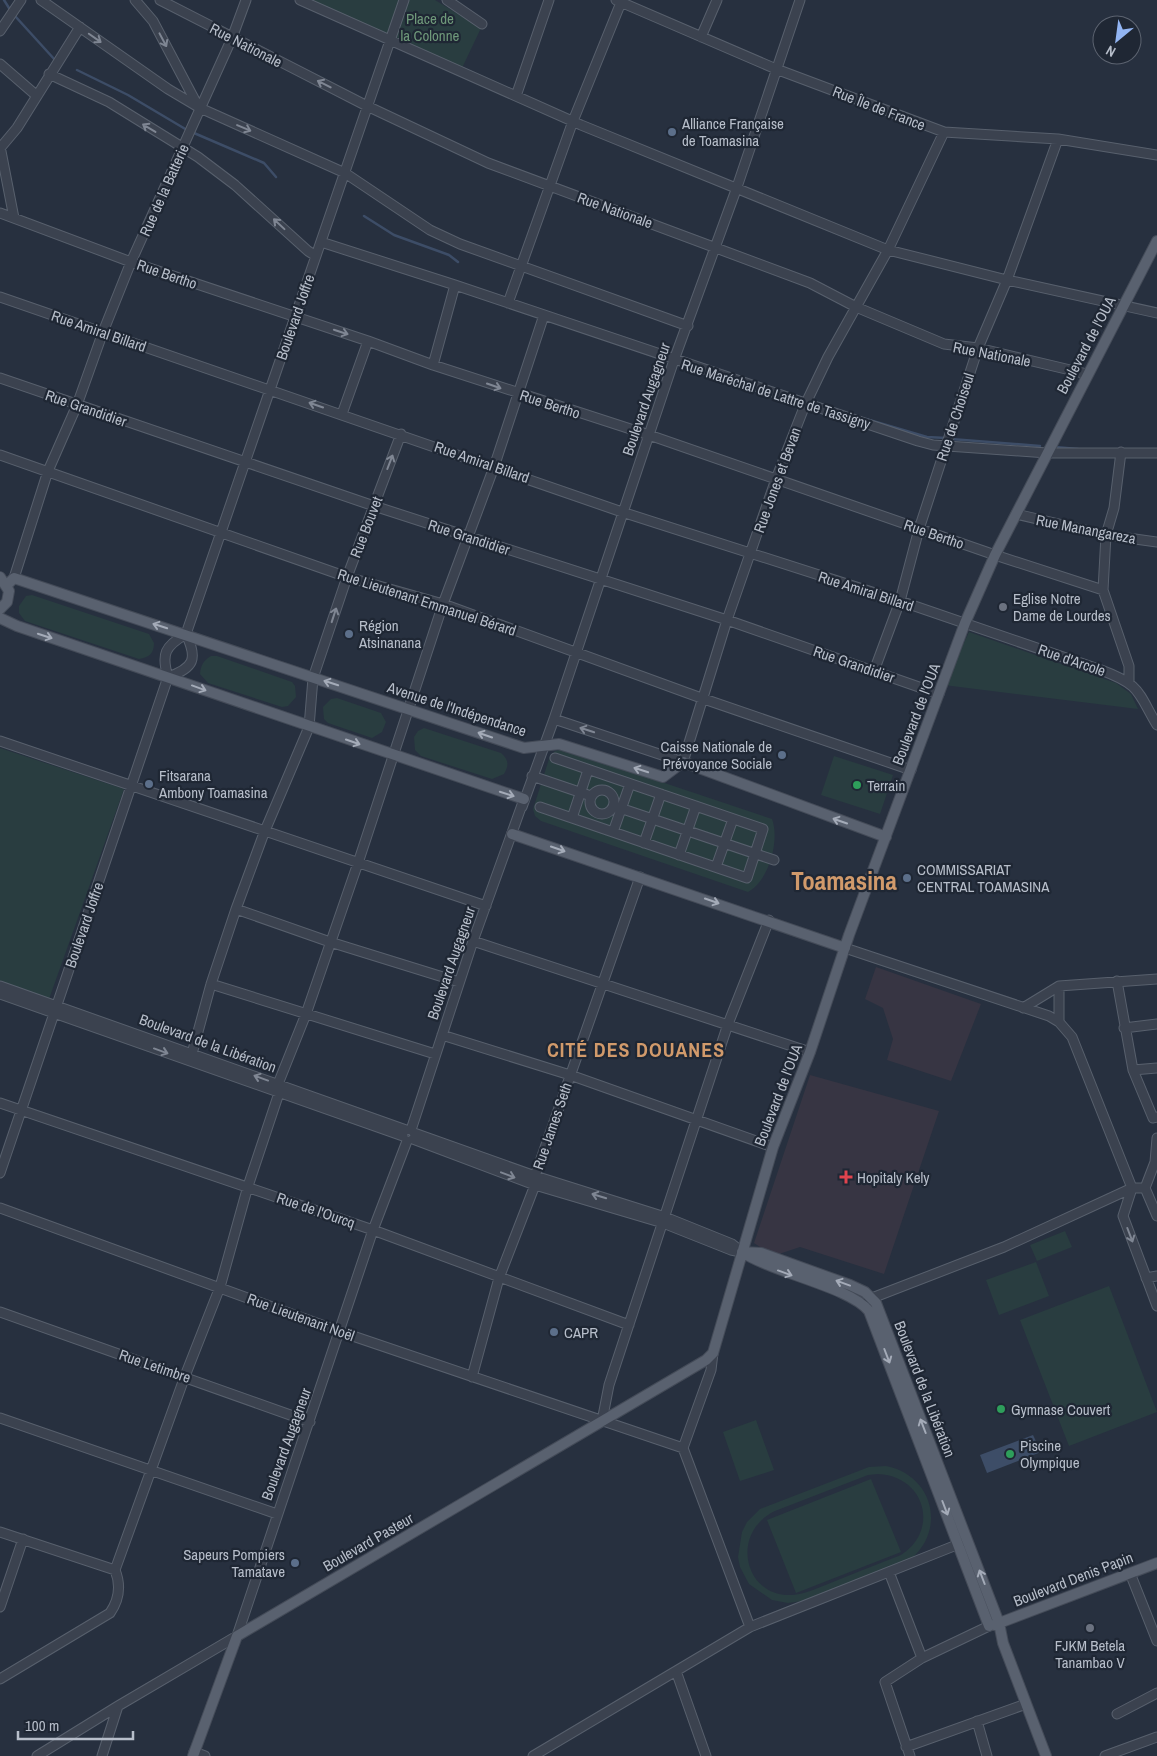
<svg xmlns="http://www.w3.org/2000/svg" width="1157" height="1756" viewBox="0 0 1157 1756" font-family="'Archivo Narrow',sans-serif">
<style>
.medical{fill:#373543}
.green{fill:#293d40;fill-rule:evenodd}
.water{fill:#3d4d67}
.lines{fill:none;stroke-linecap:round;stroke-linejoin:round}
.stream{stroke:#3d4d67;stroke-width:2.5}
.minor-casing{stroke:#58606d;stroke-width:11}
.major-casing{stroke:#444b58;stroke-width:12}
.minor{stroke:#3b424f;stroke-width:9}
.major{stroke:#59616f;stroke-width:10}
.oneway{stroke:#7f8693}
.oneway2{stroke:#a4abb8}
.service-dot{fill:#5c6f8a;stroke:#1f2734;stroke-width:2}
.worship-dot{fill:#6b7280;stroke:#1f2734;stroke-width:2}
.leisure-dot{fill:#2e9e5b;stroke:#1f2734;stroke-width:2}
.health-dot{fill:#e0444e;stroke:#1f2734;stroke-width:2}
.labels{text-anchor:middle;dominant-baseline:central;stroke-width:4.5;stroke-linejoin:round;paint-order:stroke}
.park-label{font-size:15px;fill:#6f997a;stroke:#1f2734}
.street-label{font-size:15px;fill:#b7beca;stroke:#1f2734}
.poi-label{font-size:15px;fill:#b7beca;stroke:#1f2734;text-anchor:start}
.district-label{font-size:20px;font-weight:bold;letter-spacing:1px;fill:#d19a6b;stroke:#1f2734}
.town-label{font-size:25px;font-weight:bold;fill:#d19a6b;stroke:#1f2734}
</style>
<rect width="100%" height="100%" fill="#27303f"/>
<path class="medical" d="M876,967l105,37 -30,77 -64,-21 6,-21 -10,-31 -18,-9z
M810,1075l129,36 -55,163 -84,-27 -27,9 -19,-13z"/>
<path class="green" d="M306,0h129l46,28 -19,40z
M32,595l117,39 5,9c0,11 -5,14 -15,16l-114,-38 -6,-8v-7l7,-10z
M969,632l147,51 15,11 7,15 -194,-24z
M211,656h6l75,26 3,4 1,11 -8,9 -6,1 -74,-24 -8,-9c1,-9 3,-13 11,-18z
M337,698l44,15 5,9 -4,10 -10,6 -44,-15 -4,-4 -1,-12 8,-8z
M424,728l77,25c8,7 8,12 3,21l-12,5 -71,-23 -6,-6 -1,-13 4,-6z
M0,748l124,41 -75,210 -49,-17z
M563,749l209,70c8,21 -3,62 -24,73l-207,-71 -6,-5 -2,-7 17,-53 5,-5z
M834,756l59,19 -13,39 -59,-19z
M1065,1231l7,16 -35,14 -7,-16z
M1036,1262l13,34 -50,19 -13,-35z
M1109,1286l48,126 -88,34 -49,-126z
M756,1420l18,50 -34,11 -17,-49z
M886,1466c46,9 61,62 25,93l-108,42 -15,2 -16,-3 -23,-16 -9,-17 -2,-10 4,-25 5,-10 13,-13 109,-42zM878,1474c47,2 62,56 23,81 -23,9 -46,18 -68,27 -13,5 -27,12 -40,13 -50,3 -63,-63 -18,-84l93,-36z
M871,1479l30,73 -105,41 -29,-73z"/>
<path class="water" d="M1033,1435l8,17 -54,21 -7,-18z"/>
<g class="lines">
<path class="stream" d="M4,0l5,8
M15,16l40,44
M77,70l51,25 59,35
M194,133l70,30 12,14
M364,216l30,19 55,20 9,7
M866,419l61,18 19,1
M951,439l89,7
M1055,447l23,2"/>
<g class="minor-casing">
<path id="minor" d="M41,0l127,89 32,19 145,65 85,57 30,14 228,82
M135,0l18,21 46,87
M160,0l207,106 121,57 322,120 46,24 88,37 34,4 109,26
M300,0l281,125 307,125 119,30 150,33
M447,0l35,24
M616,0l160,69 168,63 114,7 99,16
M0,31l21,-31
M701,37l16,-37
M0,64l37,32
M49,74l60,28 89,55 37,28 73,66 8,5
M516,96l33,-96
M0,146l14,72
M1,147l16,-19 63,-101
M0,213l131,49 237,79 65,24 216,70 346,120 108,35
M321,242l134,43 463,156 15,4 114,8h110
M0,297l622,215 278,89 201,69c40,15 36,21 56,55
M508,303l65,-182 49,-121
M433,365l22,-80
M0,378l374,128 353,114 212,74
M342,414l26,-73
M1121,452l-7,56 -8,27 -3,55 26,76v16
M0,455l347,122 96,27 261,95 207,71
M1016,514l90,21 51,7
M14,578l34,-107 29,-66 26,-73 28,-70 101,-224 14,-38
M186,634l218,-634
M186,634c12,25 8,34 -18,43 -7,-23 -3,-31 18,-43z
M874,671l26,-70 19,-72 59,-181 29,-68 51,-141
M554,719l129,43 44,-142 49,-141 29,-74 23,-48 60,-107 56,-118
M0,741l486,165
M532,776l59,20
M590 802a12 12 0 1 1 24 0a12 12 0 1 1-24 0Z
M614,806l160,54
M522,807l32,-88 120,-359 62,-170 64,-190
M540,807l207,71 16,-49 -208,-71
M572,818l16,-48
M613,832l17,-48
M644,843l17,-49
M679,855l17,-49
M716,867l17,-48
M236,909l94,33 129,40
M473,941l337,111
M845,948l204,68 10,6 13,15 60,151 -9,28 34,90
M1117,981l16,89 20,48 4,-1
M211,984l224,70
M0,986l406,144
M0,994l403,142
M1023,1008l36,-22 98,-7
M1059,1022v-36
M1124,1028l33,-4
M442,1035l128,40 203,72
M190,1061l21,-77 25,-75 28,-76 45,-106 4,-49 34,-101 54,-143
M1133,1070l24,-2
M0,1103l373,127 256,95
M411,1130l62,-189 50,-139
M414,1133l121,43 130,41 67,27 10,8
M413,1139l122,46 128,38 68,27 10,2
M0,1173l168,-496
M1145,1188l10,-26 2,-24
M0,1208l341,124 342,116
M1146,1278l11,-2
M867,1302l5,-4 132,-51 128,-59h13l12,28
M0,1312l310,110
M472,1377l27,-99 36,-93v-9l105,-299
M0,1418l277,96
M602,1421l7,-36 119,-361 41,-104
M683,1448l67,179
M683,1448l28,-78 2,-17
M0,1532l115,38
M889,1572l33,86
M1130,1573l27,68
M0,1607l23,-68
M676,1671l30,85
M0,1679l110,-66c9,-13 11,-28 5,-43l70,-194 35,-89 28,-101 31,-93 -1,-9 28,-70 52,-151 85,-259 51,-137 50,-152
M1117,1714l40,-21
M977,1721l10,35
M906,1747l120,-43
M194,1752l11,4
M37,1756l81,-50 119,-70 136,-406 34,-89
M102,1756l16,-50
M533,1756l217,-129 214,-85
M910,1756l-25,-74 37,-24 67,-32
M1105,1756l52,-19"/>
</g>
<g class="major-casing">
<path id="major" d="M0,577l9,14 -2,11 -7,7
M7,585l7,-7 510,170 35,-4 104,33 20,-15 203,75
M0,618l17,8 507,173
M512,834l333,114
M742,1252l19,1 89,32 15,7 11,11 123,320 4,20 43,113
M742,1252c32,21 108,35 127,59l120,315
M994,1625l163,-62
M193,1756l44,-120 469,-276 7,-7 60,-206 37,-95 39,-117 116,-312 30,-68 162,-314"/>
</g>
<use href="#minor" class="minor"/>
<use href="#major" class="major"/>
</g>
<defs><path id="oneway-shaft" d="M-6 0H5M1.5-3L5.5 0L1.5 3" fill="none" stroke-width="1.6" stroke-linecap="round" stroke-linejoin="round" transform="scale(1.25)"/></defs>
<g class="oneway">
<use href="#oneway-shaft" transform="translate(95 38) rotate(35)"/>
<use href="#oneway-shaft" transform="translate(163 40) rotate(62)"/>
<use href="#oneway-shaft" transform="translate(324 84) rotate(-153)"/>
<use href="#oneway-shaft" transform="translate(149 128) rotate(-149)"/>
<use href="#oneway-shaft" transform="translate(244 128) rotate(23)"/>
<use href="#oneway-shaft" transform="translate(279 224) rotate(-137)"/>
<use href="#oneway-shaft" transform="translate(341 332) rotate(18)"/>
<use href="#oneway-shaft" transform="translate(494 386) rotate(19)"/>
<use href="#oneway-shaft" transform="translate(316 405) rotate(-161)"/>
<use href="#oneway-shaft" transform="translate(390 462) rotate(-69)"/>
<use href="#oneway-shaft" transform="translate(334 615) rotate(-72)"/>
<use href="#oneway-shaft" transform="translate(587 730) rotate(-162)"/>
<use href="#oneway-shaft" transform="translate(161 1051) rotate(20)"/>
<use href="#oneway-shaft" transform="translate(261 1078) rotate(-160)"/>
<use href="#oneway-shaft" transform="translate(508 1175) rotate(21)"/>
<use href="#oneway-shaft" transform="translate(599 1196) rotate(-163)"/>
<use href="#oneway-shaft" transform="translate(1130 1235) rotate(69)"/>
</g>
<g class="oneway2">
<use href="#oneway-shaft" transform="translate(160 626) rotate(-162)"/>
<use href="#oneway-shaft" transform="translate(45 636) rotate(18)"/>
<use href="#oneway-shaft" transform="translate(331 683) rotate(-162)"/>
<use href="#oneway-shaft" transform="translate(199 688) rotate(20)"/>
<use href="#oneway-shaft" transform="translate(485 735) rotate(-161)"/>
<use href="#oneway-shaft" transform="translate(353 742) rotate(19)"/>
<use href="#oneway-shaft" transform="translate(641 770) rotate(-162)"/>
<use href="#oneway-shaft" transform="translate(507 794) rotate(18)"/>
<use href="#oneway-shaft" transform="translate(840 821) rotate(-161)"/>
<use href="#oneway-shaft" transform="translate(558 849) rotate(19)"/>
<use href="#oneway-shaft" transform="translate(712 901) rotate(19)"/>
<use href="#oneway-shaft" transform="translate(785 1273) rotate(20)"/>
<use href="#oneway-shaft" transform="translate(843 1283) rotate(-160)"/>
<use href="#oneway-shaft" transform="translate(887 1356) rotate(69)"/>
<use href="#oneway-shaft" transform="translate(923 1426) rotate(-111)"/>
<use href="#oneway-shaft" transform="translate(945 1508) rotate(69)"/>
<use href="#oneway-shaft" transform="translate(982 1577) rotate(-111)"/>
</g>
<g class="service-dot">
<circle cx="672" cy="132" r="5"/>
<circle cx="349" cy="634" r="5"/>
<circle cx="782" cy="755" r="5"/>
<circle cx="149" cy="784" r="5"/>
<circle cx="907" cy="878" r="5"/>
<circle cx="554" cy="1332" r="5"/>
<circle cx="295" cy="1563" r="5"/>
</g>
<g class="worship-dot">
<circle cx="1003" cy="607" r="5"/>
<circle cx="1090" cy="1628" r="5"/>
</g>
<g class="leisure-dot">
<circle cx="857" cy="785" r="5"/>
<circle cx="1001" cy="1409" r="5"/>
<circle cx="1010" cy="1454" r="5"/>
</g>
<path class="health-dot" d="M843.5 1169.5h5v5h5v5h-5v5h-5v-5h-5v-5h5z"/>
<g class="labels">
<g class="park-label">
<text x="430" y="18">Place de<tspan x="430" dy="17">la Colonne</tspan></text>
</g>
<g class="street-label">
<text transform="translate(246 45) rotate(27)">Rue Nationale</text>
<text transform="translate(879 108) rotate(21)">Rue Île de France</text>
<text transform="translate(164 190) rotate(-66)">Rue de la Batterie</text>
<text transform="translate(615 210) rotate(20)">Rue Nationale</text>
<text transform="translate(167 274) rotate(19)">Rue Bertho</text>
<text transform="translate(295 317) rotate(-71)">Boulevard Joffre</text>
<text transform="translate(99 331) rotate(19)">Rue Amiral Billard</text>
<text transform="translate(1086 345) rotate(-62)">Boulevard de l'OUA</text>
<text transform="translate(992 354) rotate(11)">Rue Nationale</text>
<text transform="translate(776 394) rotate(18)">Rue Maréchal de Lattre de Tassigny</text>
<text transform="translate(646 399) rotate(-71)">Boulevard Augagneur</text>
<text transform="translate(550 404) rotate(18)">Rue Bertho</text>
<text transform="translate(86 408) rotate(19)">Rue Grandidier</text>
<text transform="translate(955 417) rotate(-72)">Rue de Choiseul</text>
<text transform="translate(482 462) rotate(19)">Rue Amiral Billard</text>
<text transform="translate(777 480) rotate(-70)">Rue Jones et Bevan</text>
<text transform="translate(366 527) rotate(-69)">Rue Bouvet</text>
<text transform="translate(1086 529) rotate(11)">Rue Manangareza</text>
<text transform="translate(934 534) rotate(19)">Rue Bertho</text>
<text transform="translate(469 537) rotate(18)">Rue Grandidier</text>
<text transform="translate(866 591) rotate(18)">Rue Amiral Billard</text>
<text transform="translate(427 602) rotate(18)">Rue Lieutenant Emmanuel Bérard</text>
<text transform="translate(1072 660) rotate(19)">Rue d'Arcole</text>
<text transform="translate(854 664) rotate(19)">Rue Grandidier</text>
<text transform="translate(457 709) rotate(18)">Avenue de l'Indépendance</text>
<text transform="translate(916 714) rotate(-69)">Boulevard de l'OUA</text>
<text transform="translate(84 925) rotate(-71)">Boulevard Joffre</text>
<text transform="translate(451 963) rotate(-71)">Boulevard Augagneur</text>
<text transform="translate(208 1043) rotate(20)">Boulevard de la Libération</text>
<text transform="translate(778 1095) rotate(-69)">Boulevard de l'OUA</text>
<text transform="translate(552 1126) rotate(-71)">Rue James Seth</text>
<text transform="translate(316 1210) rotate(19)">Rue de l'Ourcq</text>
<text transform="translate(301 1317) rotate(20)">Rue Lieutenant Noël</text>
<text transform="translate(155 1366) rotate(19)">Rue Letimbre</text>
<text transform="translate(925 1389) rotate(69)">Boulevard de la Libération</text>
<text transform="translate(286 1444) rotate(-70)">Boulevard Augagneur</text>
<text transform="translate(368 1542) rotate(-30)">Boulevard Pasteur</text>
<text transform="translate(1073 1579) rotate(-21)">Boulevard Denis Papin</text>
</g>
<g class="poi-label">
<text x="682" y="123">Alliance Française<tspan x="682" dy="17">de Toamasina</tspan></text>
<text x="1013" y="598">Eglise Notre<tspan x="1013" dy="17">Dame de Lourdes</tspan></text>
<text x="359" y="625">Région<tspan x="359" dy="17">Atsinanana</tspan></text>
<text x="772" y="746" text-anchor="end">Caisse Nationale de<tspan x="772" dy="17">Prévoyance Sociale</tspan></text>
<text x="159" y="775">Fitsarana<tspan x="159" dy="17">Ambony Toamasina</tspan></text>
<text x="867" y="785">Terrain</text>
<text x="917" y="869">COMMISSARIAT<tspan x="917" dy="17">CENTRAL TOAMASINA</tspan></text>
<text x="857" y="1177">Hopitaly Kely</text>
<text x="564" y="1332">CAPR</text>
<text x="1011" y="1409">Gymnase Couvert</text>
<text x="1020" y="1445">Piscine<tspan x="1020" dy="17">Olympique</tspan></text>
<text x="285" y="1554" text-anchor="end">Sapeurs Pompiers<tspan x="285" dy="17">Tamatave</tspan></text>
<text x="1090" y="1645" text-anchor="middle">FJKM Betela<tspan x="1090" dy="17">Tanambao V</tspan></text>
</g>
<g class="district-label">
<text x="636" y="1049">CITÉ DES DOUANES</text>
</g>
<g class="town-label">
<text x="844" y="881">Toamasina</text>
</g>
</g>
<g transform="translate(1117 40) rotate(209)"><circle r="24" fill="#1f2734" stroke="#5c6370"/>
<path d="M0-4L9 19L0 12L-9 19Z" fill="#92b5f3"/>
<text y="-8" font-size="14" font-weight="bold" text-anchor="middle" fill="#b7beca">N</text>
</g>
<path d="M18 1731v8h115v-8" fill="none" stroke="#b7beca" stroke-width="2.5"/>
<text x="25" y="1731" font-size="15" fill="#b7beca" stroke="#1f2734" stroke-width="4" paint-order="stroke">100 m</text>
</svg>
